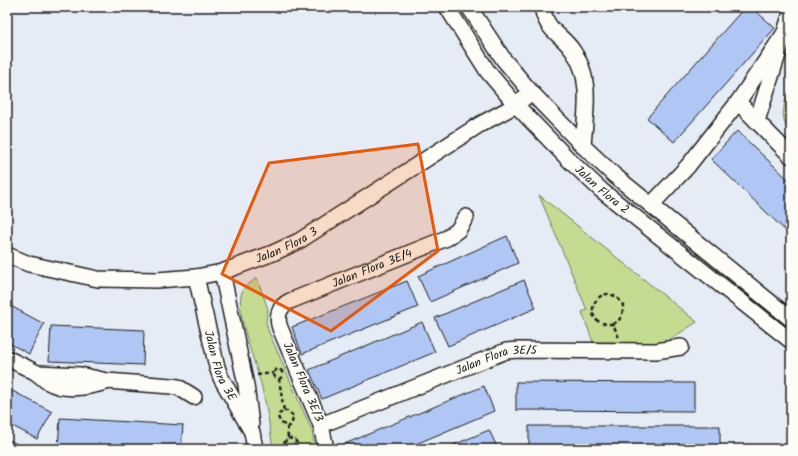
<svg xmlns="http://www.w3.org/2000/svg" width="798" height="456" viewBox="0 0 798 456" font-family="Kalam,sans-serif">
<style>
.green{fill:#c3dc92;stroke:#707c57}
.building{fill:#b0c7f5;stroke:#1c1c1c}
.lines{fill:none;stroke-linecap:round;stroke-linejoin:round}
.minor-casing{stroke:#1c1c1c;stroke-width:18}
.path{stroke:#1c1c1c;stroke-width:2.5;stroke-dasharray:4 3;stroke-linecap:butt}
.minor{stroke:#fdfcf7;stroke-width:15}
.marked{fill:#e8590c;fill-opacity:0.2;stroke:#e8590c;stroke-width:3;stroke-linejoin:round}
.labels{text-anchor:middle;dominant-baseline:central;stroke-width:3.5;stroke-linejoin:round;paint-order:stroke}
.street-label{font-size:12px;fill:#1c1c1c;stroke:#fdfcf7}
</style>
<rect width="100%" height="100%" fill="#e6ecf6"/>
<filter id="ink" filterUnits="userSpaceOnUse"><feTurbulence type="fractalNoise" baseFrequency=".025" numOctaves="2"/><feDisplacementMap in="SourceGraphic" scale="8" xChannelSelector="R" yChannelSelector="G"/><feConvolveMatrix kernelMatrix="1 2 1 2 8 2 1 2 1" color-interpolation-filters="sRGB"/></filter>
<g filter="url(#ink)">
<path class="green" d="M791,85v50c-13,-18 -7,-31 0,-50z
M539,195l158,127 -33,21 -71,-1 -11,-30 5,-2z
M257,278l11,31 -2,12 2,9 44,101 3,18h-42c-3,-20 -6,-41 -11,-61 -5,-22 -28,-76 -20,-96 2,-6 10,-10 15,-14z"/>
<path class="building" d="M745,7h6l24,21 -101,114 -27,-24z
M737,131l54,51v54l-80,-77z
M507,236l11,27 -88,39 -12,-26z
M524,280l12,28 -88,38 -13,-28z
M407,281l11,26 -116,47 -10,-27z
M7,304l37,20 -15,30 -22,-12z
M422,322l13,30 -113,47 -13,-29z
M51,326l93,4 -1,35 -94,-4z
M516,382l178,1v28l-178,-1z
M484,386l10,25 -90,38h-68l-1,-1z
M7,388l45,24 -15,27 -30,-16z
M60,418l123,7 -2,24h-123z
M529,426h191v23h-191z
M489,430l9,19h-54z
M7,439l20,10h-20z"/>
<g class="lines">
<g class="minor-casing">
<g id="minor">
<path id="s1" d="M447,7l41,65 28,33 53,55 32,30 190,151"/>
<path d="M469,7l35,53 27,32 52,54 31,29 177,144"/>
<path d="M542,7c5,26 19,26 31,44 20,27 12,64 10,95"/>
<path d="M738,102l53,54"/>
<path d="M757,121l34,-108"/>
<path d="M651,205l37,-39 50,-64 46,-68"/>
<path id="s2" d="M7,255l22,9 69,15 59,1 39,-3 26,-5 51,-19 26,-12 180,-116 37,-20 15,-13"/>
<path d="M222,272l24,113 5,40"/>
<path id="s3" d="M196,277l21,90 4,11 31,54 3,17"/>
<path d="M7,358c9,5 19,9 28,14 5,3 8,7 13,10 18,10 40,5 58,0"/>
<path d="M37,373l43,2 27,6 64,5 7,1 16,10"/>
<path id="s4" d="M321,425l185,-74 12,-1 138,1 25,-4"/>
<path id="s5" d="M326,449l-5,-24 -41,-97c-4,-11 -1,-22 10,-27l157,-63 11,-8 8,-13"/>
</g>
</g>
<path class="path" d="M613,324c-40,3 -12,-53 10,-19 0,8 -1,15 -10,19l6,14
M283,372l-4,-3h-2l-4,4 2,4 4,2 5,32 -5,3 -1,3 3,6 6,3 1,12 -5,6v5
M257,375l16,-2
M279,379l3,-2v-5
M284,411h4l5,5 -1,7 -2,3h-3
M288,438l7,2 2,3v6"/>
<use href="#minor" class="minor"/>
</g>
</g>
<path class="marked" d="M418,144l20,107 -107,80 -109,-57 47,-111z"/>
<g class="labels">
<g class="street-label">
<text stroke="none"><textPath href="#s1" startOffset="241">Jalan Flora 2</textPath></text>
<text stroke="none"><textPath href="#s2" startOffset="289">Jalan Flora 3</textPath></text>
<text stroke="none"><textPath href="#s5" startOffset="250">Jalan Flora 3E/4</textPath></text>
<text stroke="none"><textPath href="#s4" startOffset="188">Jalan Flora 3E/5</textPath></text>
<text stroke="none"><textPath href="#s3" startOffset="92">Jalan Flora 3E</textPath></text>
<text transform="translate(303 382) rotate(67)">Jalan Flora 3E/3</text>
</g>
</g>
<rect width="798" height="456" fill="none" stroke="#fdfcf7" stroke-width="24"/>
<rect x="12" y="12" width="774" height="432" fill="none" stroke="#1c1c1c" stroke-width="1.5" filter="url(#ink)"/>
</svg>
